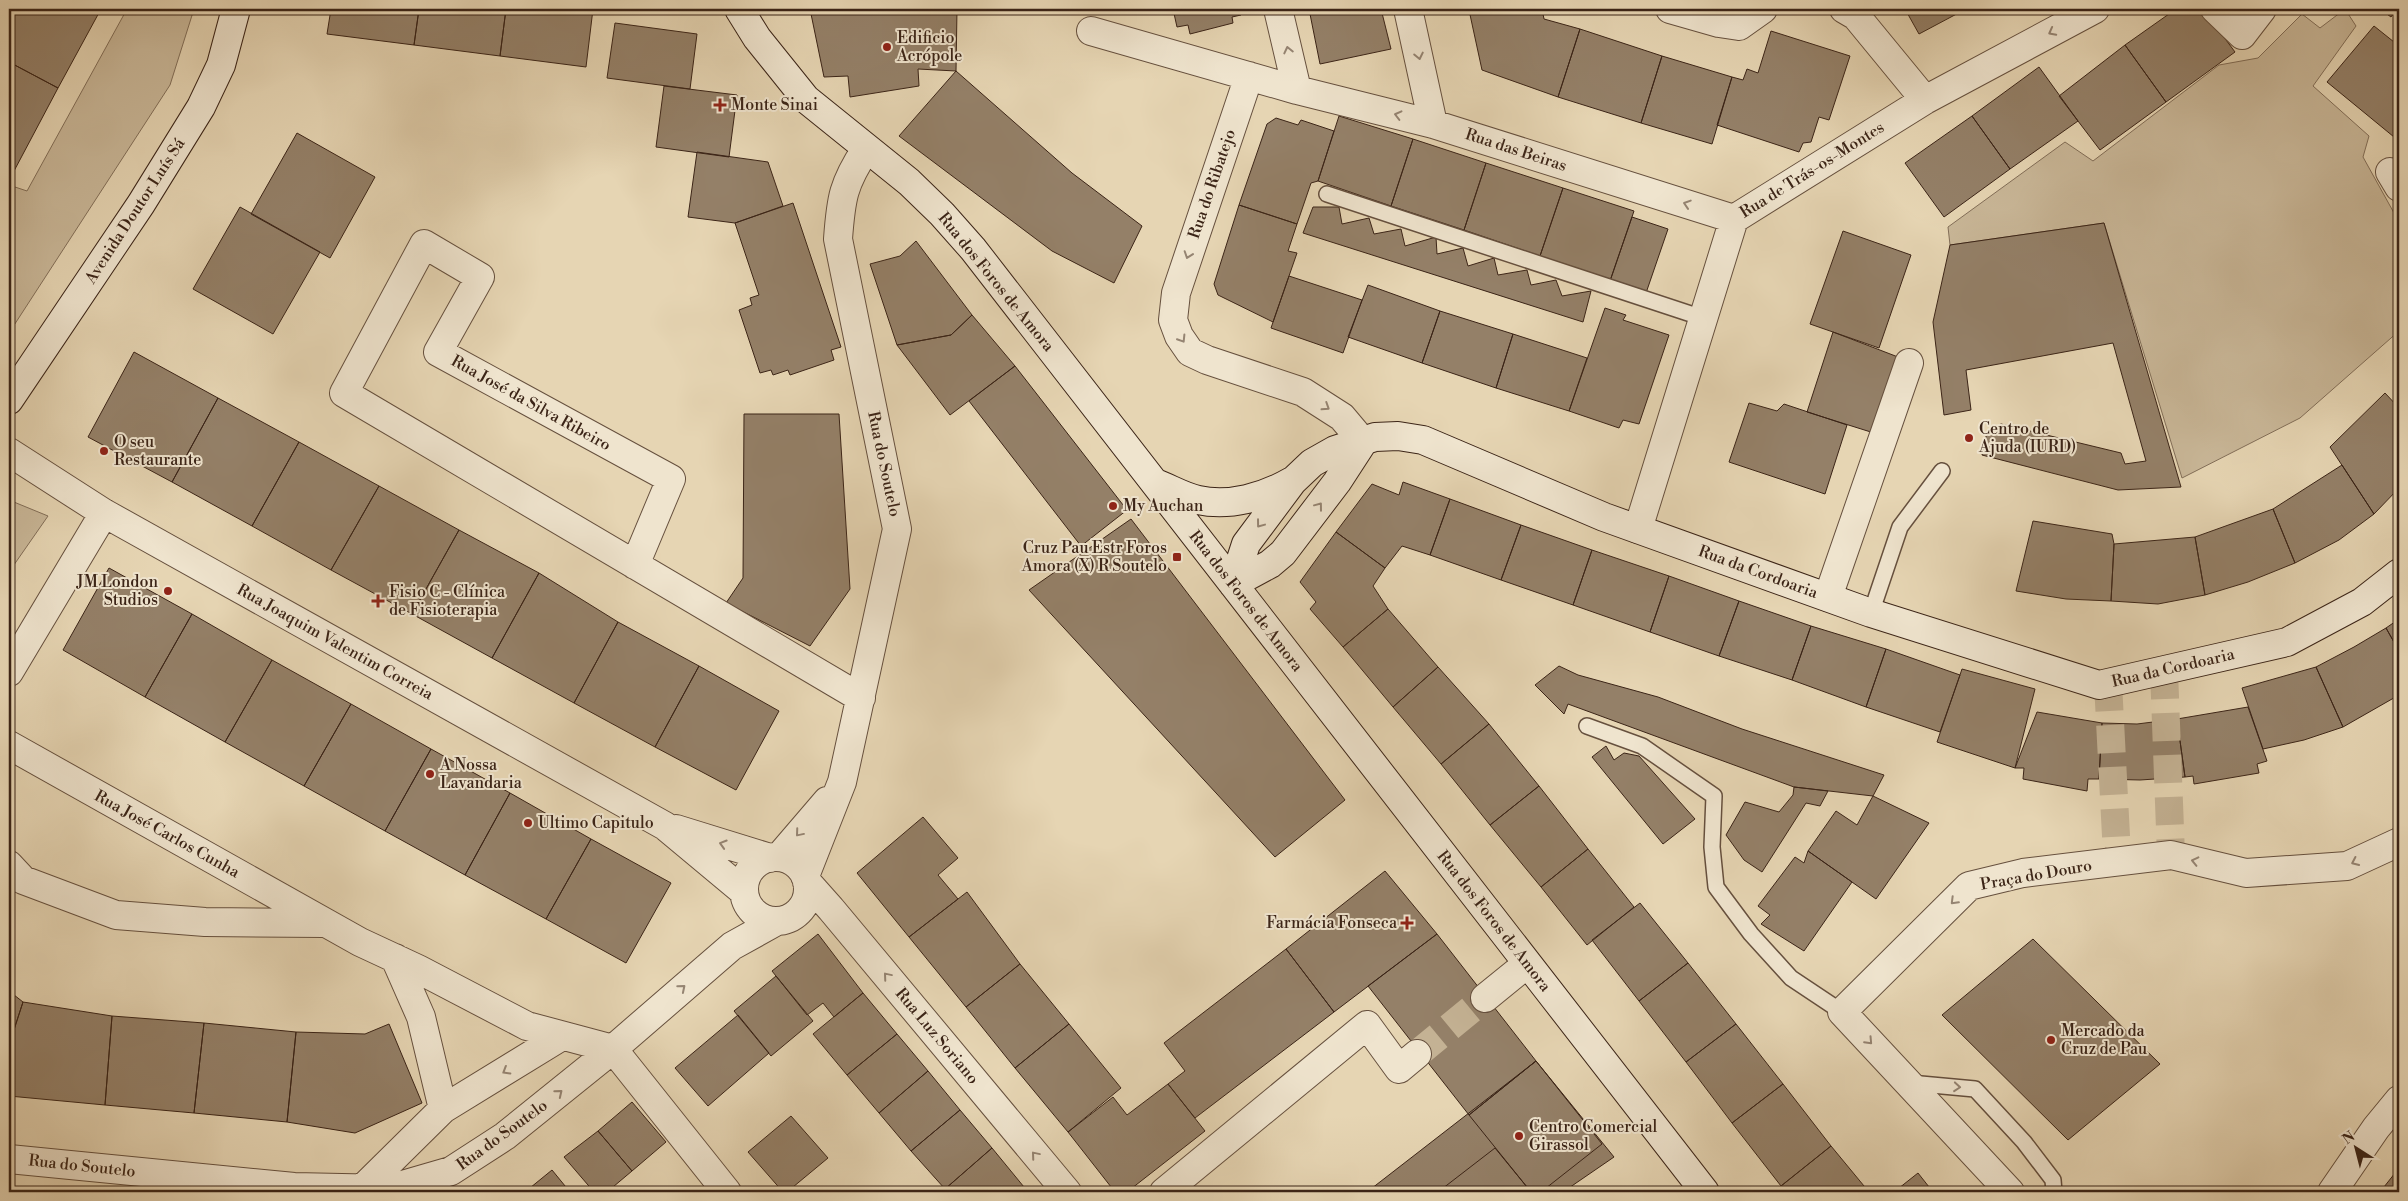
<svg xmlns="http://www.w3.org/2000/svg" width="2408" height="1201" viewBox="0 0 2408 1201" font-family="'Libre Bodoni',serif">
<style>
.green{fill:#c9b798;stroke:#826e58}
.building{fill:#948068;stroke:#3b2417}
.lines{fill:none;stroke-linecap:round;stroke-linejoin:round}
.street-tunnel{stroke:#c4b294;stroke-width:28;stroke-dasharray:28 14;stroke-linecap:butt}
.lane-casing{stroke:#66503e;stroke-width:18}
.street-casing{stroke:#66503e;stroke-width:30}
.secondary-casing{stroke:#3b2417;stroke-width:30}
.lane{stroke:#efe4ce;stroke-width:15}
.street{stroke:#efe4ce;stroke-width:28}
.secondary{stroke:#efe4ce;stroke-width:28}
.oneway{stroke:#958472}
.poi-dot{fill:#8f2418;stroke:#efe4ce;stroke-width:2}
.labels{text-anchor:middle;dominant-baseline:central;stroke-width:4;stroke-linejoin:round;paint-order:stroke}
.poi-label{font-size:16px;fill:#3b2417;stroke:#efe4ce;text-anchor:start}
.street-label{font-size:16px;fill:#3b2417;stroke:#efe4ce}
</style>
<rect width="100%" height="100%" fill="#e6d5b3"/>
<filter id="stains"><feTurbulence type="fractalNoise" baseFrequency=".004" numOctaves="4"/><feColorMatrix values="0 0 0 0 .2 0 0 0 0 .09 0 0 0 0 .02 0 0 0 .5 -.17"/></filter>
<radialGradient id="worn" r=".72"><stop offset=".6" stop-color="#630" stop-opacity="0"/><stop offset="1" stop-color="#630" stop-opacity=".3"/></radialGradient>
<path class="green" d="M127,9h67l-24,76 -161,248v-148l18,6z
M2345,9l11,17 -43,60 56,50 -6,21 36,65v109l-99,87 -118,60 -78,-255 -154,22 -2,-18 117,-85 28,19 126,-96 39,-7 44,-44 18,14z
M9,500l39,16 -39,56z"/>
<path class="building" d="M11,9h90l-43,79 -49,-26v-48z
M331,9h88l-5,36 -87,-11z
M419,9h87l-6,47 -86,-11z
M506,9h87l-7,58 -86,-11z
M810,9h147l-1,62 -38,-2 1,17 -69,11 -2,-21 -24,1z
M1173,9h67l1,6 -9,2 1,6 -43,11 -2,-9 -11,2z
M1309,9h72l10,40 -71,15z
M1542,9l2,10 36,10 -22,68 -76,-27 -13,-60z
M1905,9h61l-47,25z
M2176,9h27l32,43 -69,50 -41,-57z
M2380,9h17l-6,8z
M615,23l82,11 -7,55 -83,-11z
M2374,26l25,20v86l-5,5 -67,-55z
M1580,29l82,27 -21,67 -83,-26z
M1771,31l79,25 -21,64 -10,-3 -8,25 -8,1 -4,9 -82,-27 15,-48 11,3 4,-11 11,4z
M2125,45l41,57 -66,48 -41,-54z
M1662,56l70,21 -20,67 -71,-21z
M9,62l49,26 -44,83 -5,-2z
M2039,67l39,54 -68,48 -38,-53z
M956,71l116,102 70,53 -28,57 -62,-32 -153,-115z
M664,86l73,9 -8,62 -73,-10z
M1339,116l74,23 -22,67 -73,-25z
M1972,116l38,53 -66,48 -39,-54z
M1276,118l22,7 3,-5 33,11 -16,50 -7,2 -14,41 -58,-19 28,-81z
M297,133l78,44 -45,81 -79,-44z
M1413,139l73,24 -22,67 -73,-24z
M697,152l71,10 15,44 -48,17 -47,-6z
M1486,163l77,25 -23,68 -76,-26z
M1563,188l71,23 -24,70 -70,-25z
M793,203l48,144 -10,3 3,10 -44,15 -2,-5 -15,5 -2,-5 -11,3 -21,-63 13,-5 -2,-7 9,-3 -24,-72z
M1239,205l58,19 -9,27 9,2 -24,69 -55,-27 -4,-11z
M240,207l80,45 -47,82 -80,-45z
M1313,207h26l3,17 27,-6 5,16 27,-5 4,17 31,-9 1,17 26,-6 5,18 26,-8 4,17 29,-5 4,15 25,-5 6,16 29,-5 -8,31 -280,-89z
M1632,217l36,12 -22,64 -36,-12z
M2104,223l77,264 -63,3 -136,-35 5,-23 14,-8 120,29 4,11 21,-3 -33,-118 -147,27 5,40 -27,5 -11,-93 17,-77z
M1843,231l68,24 -32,93 -69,-24z
M916,241l56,74 -21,20 -54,10 -27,-81 30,-8z
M1289,276l73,24 -19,53 -72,-25z
M1368,285l72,26 -18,52 -74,-26z
M1605,308l21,7 -3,5 46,15 -30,89 -16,-4 -4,8 -50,-17z
M1440,311l73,23 -17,54 -74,-25z
M972,315l43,51 -65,49 -53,-70 54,-10z
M1833,332l65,25 -24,76 -67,-21z
M1513,334l74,24 -18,53 -73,-23z
M134,352l84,46 -46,84 -84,-45z
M1015,366l112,144 -46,36 -112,-145z
M2385,393l14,15v80l-25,26 -44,-67z
M218,398l81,44 -47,84 -80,-44z
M1749,403l28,8 7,-7 63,21 -22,69 -96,-32z
M744,414h95l11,175 -40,57 -84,-43 17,-25z
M299,442l80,44 -48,84 -79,-44z
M2342,465l32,49 -35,26 -44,23 -22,-54z
M1403,482l47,17 -20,56 -28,-9 -17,22 -49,-36 36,-48 27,11z
M379,486l80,44 -47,84 -81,-44z
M1450,499l71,26 -20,55 -71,-25z
M2273,509l22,54 -47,19 -43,13 -10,-58z
M1131,519l214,281 -70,57 -246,-267z
M2033,521l79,13 2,10 -3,57 -45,-2 -50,-8z
M1521,525l71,25 -19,55 -72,-25z
M459,530l80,43 -47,85 -80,-44z
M1336,532l49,36 -12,18 15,23 -45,38 -33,-38 6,-7 -16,-20z
M2195,537l10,58 -47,9 -47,-3 3,-57z
M1592,550l77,26 -19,56 -77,-27z
M109,568l83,46 -47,83 -82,-47z
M539,573l79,49 -44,81 -82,-45z
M1669,576l70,25 -20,55 -69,-24z
M1739,601l72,25 -19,54 -73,-24z
M1388,609l50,58 -45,40 -50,-60z
M192,614l80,46 -47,82 -80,-45z
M2399,619v32l-13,-23z
M618,622l81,44 -44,81 -81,-44z
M1811,626l75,23 -20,58 -74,-27z
M2386,628l13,23v44l-56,32 -27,-60 38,-20z
M1886,649l74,26 -20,57 -74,-25z
M272,660l79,44 -47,82 -79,-44z
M699,666l80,45 -43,79 -81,-43z
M1559,666l19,9 80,22 84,32 142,46 -11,21 -79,-9 -226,-83 -4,10 -29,-29z
M1438,667l51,57 -48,40 -48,-57z
M2316,667l27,60 -39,13 -41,9 -21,-61z
M1962,669l73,20 -20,79 -78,-26z
M351,704l80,45 -46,82 -81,-45z
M2248,707l19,54 -10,3 2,9 -65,11 -1,-8 -8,1 -8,-58z
M2037,712l65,11 -3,56h-11l-1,12 -64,-12 1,-11h-9z
M2177,719l8,58 -45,3 -41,-1 3,-56 35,1z
M1489,724l50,62 -49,39 -49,-61z
M1606,746l8,14 10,-7 15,3 56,63 -32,25 -71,-87z
M431,749l79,44 -45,82 -80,-44z
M1539,786l49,63 -47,38 -51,-62z
M1794,787l34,4 -8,15 -14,-3 -44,69 -18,-12 -18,-25 19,-33 34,10 14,-17z
M510,793l81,46 -45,80 -81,-44z
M1873,796l56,27 -53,76 -68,-48 28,-40 21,14z
M923,817l35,41 -20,17 20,24 -49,38 -52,-64z
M591,839l80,44 -45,80 -80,-44z
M1588,849l46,58 -47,38 -46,-58z
M1808,851l44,31 -48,69 -43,-27 9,-9 -12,-9 37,-49 9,6z
M1385,871l52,63 -103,78 -48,-63z
M967,892l53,72 -54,43 -57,-70z
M1640,903l48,60 -49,38 -47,-61z
M818,934l45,59 -29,24 -11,-14 -16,12 -35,-44z
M1437,934l99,127 -67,54 -101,-129z
M2033,939l127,125 -92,76 -126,-125z
M1286,949l48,63 -139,106 -27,-34 17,-13 -21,-28z
M1688,963l48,61 -50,38 -47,-61z
M1020,964l49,60 -54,44 -49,-61z
M776,976l37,45 -42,35 -37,-45z
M9,991l14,11 -14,43z
M863,993l34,41 -50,41 -34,-41z
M23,1002l89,14 -7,89 -96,-9v-51z
M738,1015l31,38 -61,53 -33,-38z
M112,1016l92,7 -10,90 -89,-8z
M204,1023l92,9 -9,90 -93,-9z
M389,1024l33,79 -67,30 -68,-11 9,-90 69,2z
M1069,1024l52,64 -53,44 -53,-64z
M1736,1024l47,60 -51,39 -46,-61z
M897,1034l31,37 -49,42 -32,-38z
M1536,1061l66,83 -61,48h-10l-62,-77z
M1536,1061l78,96 -51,35h-196z
M928,1071l32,39 -49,41 -32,-38z
M1168,1084l37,47 -78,61h-12l-47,-60 45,-35 14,18z
M1783,1084l48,62 -50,40 -49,-63z
M632,1102l34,40 -34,29 -34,-40z
M960,1110l32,38 -47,41 -34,-38z
M791,1116l37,42 -41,34h-4l-35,-40z
M598,1131l34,40 -25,21h-13l-30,-35z
M1831,1146l38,46h-83l-5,-6z
M992,1148l32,39 -7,5h-70l-2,-3z
M1495,1148l36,44h-93z
M2399,1168v24h-19z
M552,1170l18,22h-45z
M1918,1173l15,19h-39z"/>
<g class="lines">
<path class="street-tunnel" d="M2164,671l7,184
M2108,683l9,172 -5,7
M1417,1054l68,-56"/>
<g class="lane-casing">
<path id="lane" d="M1327,194l376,124
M1871,613l29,-86 42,-56
M1587,726l55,20 72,50 -2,51 4,40 35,47 40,44 51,34
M1910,1083l65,6 49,53 29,38 1,12"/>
</g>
<g class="street-casing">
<path id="street" d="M1278,9l19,81
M1408,9l25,115
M1670,9l49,14 20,3 24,-17
M1844,9l12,7 69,84
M2215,9l27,26 20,-26
M1091,31l206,59 136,34 301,95
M1249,76l-73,217 -3,27 6,16 11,16 17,8 96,32 39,25 21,25
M2390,172l9,15
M9,452l95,61 561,313 78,65
M1638,529l96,-310 191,-119 170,-91
M635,565l36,-86 -233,-127 42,-75 -56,-33 -80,149 517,305
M1828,597l81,-234
M9,672l95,-159
M9,745l351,197 58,27 109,57 86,23 114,143
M676,829l94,29
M779,857l48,-56
M744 889a32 32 0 1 1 64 0a32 32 0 1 1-64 0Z
M9,865l14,15 93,35 89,7 119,1
M805,876l37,-94 55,-253 -59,-290c3,-41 5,-55 28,-90
M807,882l24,27 236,283
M395,958l26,59 22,92
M1485,998l42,-34
M9,1159l285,28 95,2 62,-18 54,-35 108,-87 119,-103 45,-25
M363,1188l80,-79 119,-73
M1164,1192l203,-167 32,44 18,-15
M2010,1192l-168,-180 127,-126 54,-13 148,-18 75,18 101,-7 52,-24
M2332,1192l44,-64 23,-28"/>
</g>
<g class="secondary-casing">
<path id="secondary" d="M739,9l18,29 49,61 103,83 33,32 31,35 732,943
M9,400l132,-196 60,-97 20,-42 15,-56
M1155,483c14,5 29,14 43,17 32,7 66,-3 94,-19
M1233,584l13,-40 47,-63 19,-18 23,-13 40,-13 23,-1 25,4 181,77 267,96 228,72 188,-43 75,-40 37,-29
M1233,584l37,-20 13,-11 54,-71 26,-40"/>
</g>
<use href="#lane" class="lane"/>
<use href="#street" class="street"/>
<use href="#secondary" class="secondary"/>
</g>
<defs><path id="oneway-chevron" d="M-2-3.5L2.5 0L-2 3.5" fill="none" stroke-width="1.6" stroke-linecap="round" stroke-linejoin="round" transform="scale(1.25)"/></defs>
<g class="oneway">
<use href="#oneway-chevron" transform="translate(2052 32) rotate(152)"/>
<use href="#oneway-chevron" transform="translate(1288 50) rotate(-103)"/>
<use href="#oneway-chevron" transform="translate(1419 56) rotate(78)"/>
<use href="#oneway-chevron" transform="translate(1398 115) rotate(-166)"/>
<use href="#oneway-chevron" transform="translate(1687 204) rotate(-162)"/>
<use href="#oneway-chevron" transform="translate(1188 255) rotate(109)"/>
<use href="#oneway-chevron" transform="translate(1182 339) rotate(58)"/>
<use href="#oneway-chevron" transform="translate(1326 407) rotate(33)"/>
<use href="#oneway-chevron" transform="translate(1319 506) rotate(-53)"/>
<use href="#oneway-chevron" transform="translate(1260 524) rotate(127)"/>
<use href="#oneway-chevron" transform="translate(799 833) rotate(130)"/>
<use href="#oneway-chevron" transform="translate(723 844) rotate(-163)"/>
<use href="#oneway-chevron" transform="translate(2195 861) rotate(-167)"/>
<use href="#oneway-chevron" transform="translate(2355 862) rotate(155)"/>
<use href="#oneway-chevron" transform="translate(1954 901) rotate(135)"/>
<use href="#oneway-chevron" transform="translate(887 976) rotate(-130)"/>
<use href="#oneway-chevron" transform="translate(682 988) rotate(-40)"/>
<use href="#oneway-chevron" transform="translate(1869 1041) rotate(47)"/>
<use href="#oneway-chevron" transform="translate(506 1071) rotate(149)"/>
<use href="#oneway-chevron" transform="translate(1957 1087) rotate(5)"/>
<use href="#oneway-chevron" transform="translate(559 1093) rotate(-39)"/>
<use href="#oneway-chevron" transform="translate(1035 1155) rotate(-130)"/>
</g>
<g class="poi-dot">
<circle cx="887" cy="47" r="5"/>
<path d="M717.5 97.5h5v5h5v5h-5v5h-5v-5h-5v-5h5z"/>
<circle cx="1969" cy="438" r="5"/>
<circle cx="104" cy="451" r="5"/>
<circle cx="1113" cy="506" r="5"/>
<rect x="1172" y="552" width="10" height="10" rx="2.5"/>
<circle cx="168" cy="591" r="5"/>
<path d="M375.5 593.5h5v5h5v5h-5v5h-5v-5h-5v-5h5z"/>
<circle cx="430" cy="774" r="5"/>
<circle cx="528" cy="823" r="5"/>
<path d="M1404.5 915.5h5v5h5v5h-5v5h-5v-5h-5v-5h5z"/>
<circle cx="2051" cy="1040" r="5"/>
<circle cx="1519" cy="1136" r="5"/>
</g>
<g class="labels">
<g class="poi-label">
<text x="897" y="38">Edificio<tspan x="897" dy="18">Acrópole</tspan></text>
<text x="731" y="105">Monte Sinai</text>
<text x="1979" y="429">Centro de<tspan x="1979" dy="18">Ajuda (IURD)</tspan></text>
<text x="114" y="442">O seu<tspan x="114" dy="18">Restaurante</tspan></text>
<text x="1123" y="506">My Auchan</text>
<text x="1167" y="548" text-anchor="end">Cruz Pau Estr Foros<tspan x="1167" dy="18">Amora (X) R Soutelo</tspan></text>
<text x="158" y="582" text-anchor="end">JM London<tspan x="158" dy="18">Studios</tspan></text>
<text x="389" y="592">Fisio C - Clínica<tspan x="389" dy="18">de Fisioterapia</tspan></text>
<text x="440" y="765">A Nossa<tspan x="440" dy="18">Lavandaria</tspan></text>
<text x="538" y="823">Ultimo Capitulo</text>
<text x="1397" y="923" text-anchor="end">Farmácia Fonseca</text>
<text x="2061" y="1031">Mercado da<tspan x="2061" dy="18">Cruz de Pau</tspan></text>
<text x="1529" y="1127">Centro Comercial<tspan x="1529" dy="18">Girassol</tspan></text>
</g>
<g class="street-label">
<text transform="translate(1516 150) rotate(18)">Rua das Beiras</text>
<text transform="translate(1812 170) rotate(-32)">Rua de Trás-os-Montes</text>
<text transform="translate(1212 184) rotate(-71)">Rua do Ribatejo</text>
<text transform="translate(135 211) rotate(-57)">Avenida Doutor Luís Sá</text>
<text transform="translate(996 282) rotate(51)">Rua dos Foros de Amora</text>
<text transform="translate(531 403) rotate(29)">Rua José da Silva Ribeiro</text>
<text transform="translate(884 464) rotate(78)">Rua do Soutelo</text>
<text transform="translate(1758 572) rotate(20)">Rua da Cordoaria</text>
<text transform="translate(1246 601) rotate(52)">Rua dos Foros de Amora</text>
<text transform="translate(335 642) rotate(29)">Rua Joaquim Valentim Correia</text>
<text transform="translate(2173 668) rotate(-13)">Rua da Cordoaria</text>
<text transform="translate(167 834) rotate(29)">Rua José Carlos Cunha</text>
<text transform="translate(2036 875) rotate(-10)">Praça do Douro</text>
<text transform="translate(1494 921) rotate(52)">Rua dos Foros de Amora</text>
<text transform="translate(937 1036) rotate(50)">Rua Luz Soriano</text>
<text transform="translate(502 1135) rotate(-36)">Rua do Soutelo</text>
<text transform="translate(82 1166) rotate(6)">Rua do Soutelo</text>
</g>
</g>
<rect width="2408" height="1201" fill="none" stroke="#e6d5b3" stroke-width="30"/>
<rect x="10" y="10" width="2388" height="1181" fill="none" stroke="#3b2417" stroke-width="2.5"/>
<rect x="15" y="15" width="2378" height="1171" fill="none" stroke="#3b2417"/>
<g transform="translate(2356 1148) rotate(324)" stroke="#efe4ce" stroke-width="4" paint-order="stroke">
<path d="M0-4L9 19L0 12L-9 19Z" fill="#3b2417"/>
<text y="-8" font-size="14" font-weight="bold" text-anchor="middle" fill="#3b2417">N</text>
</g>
<rect width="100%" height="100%" filter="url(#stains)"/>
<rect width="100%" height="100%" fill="url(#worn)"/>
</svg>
